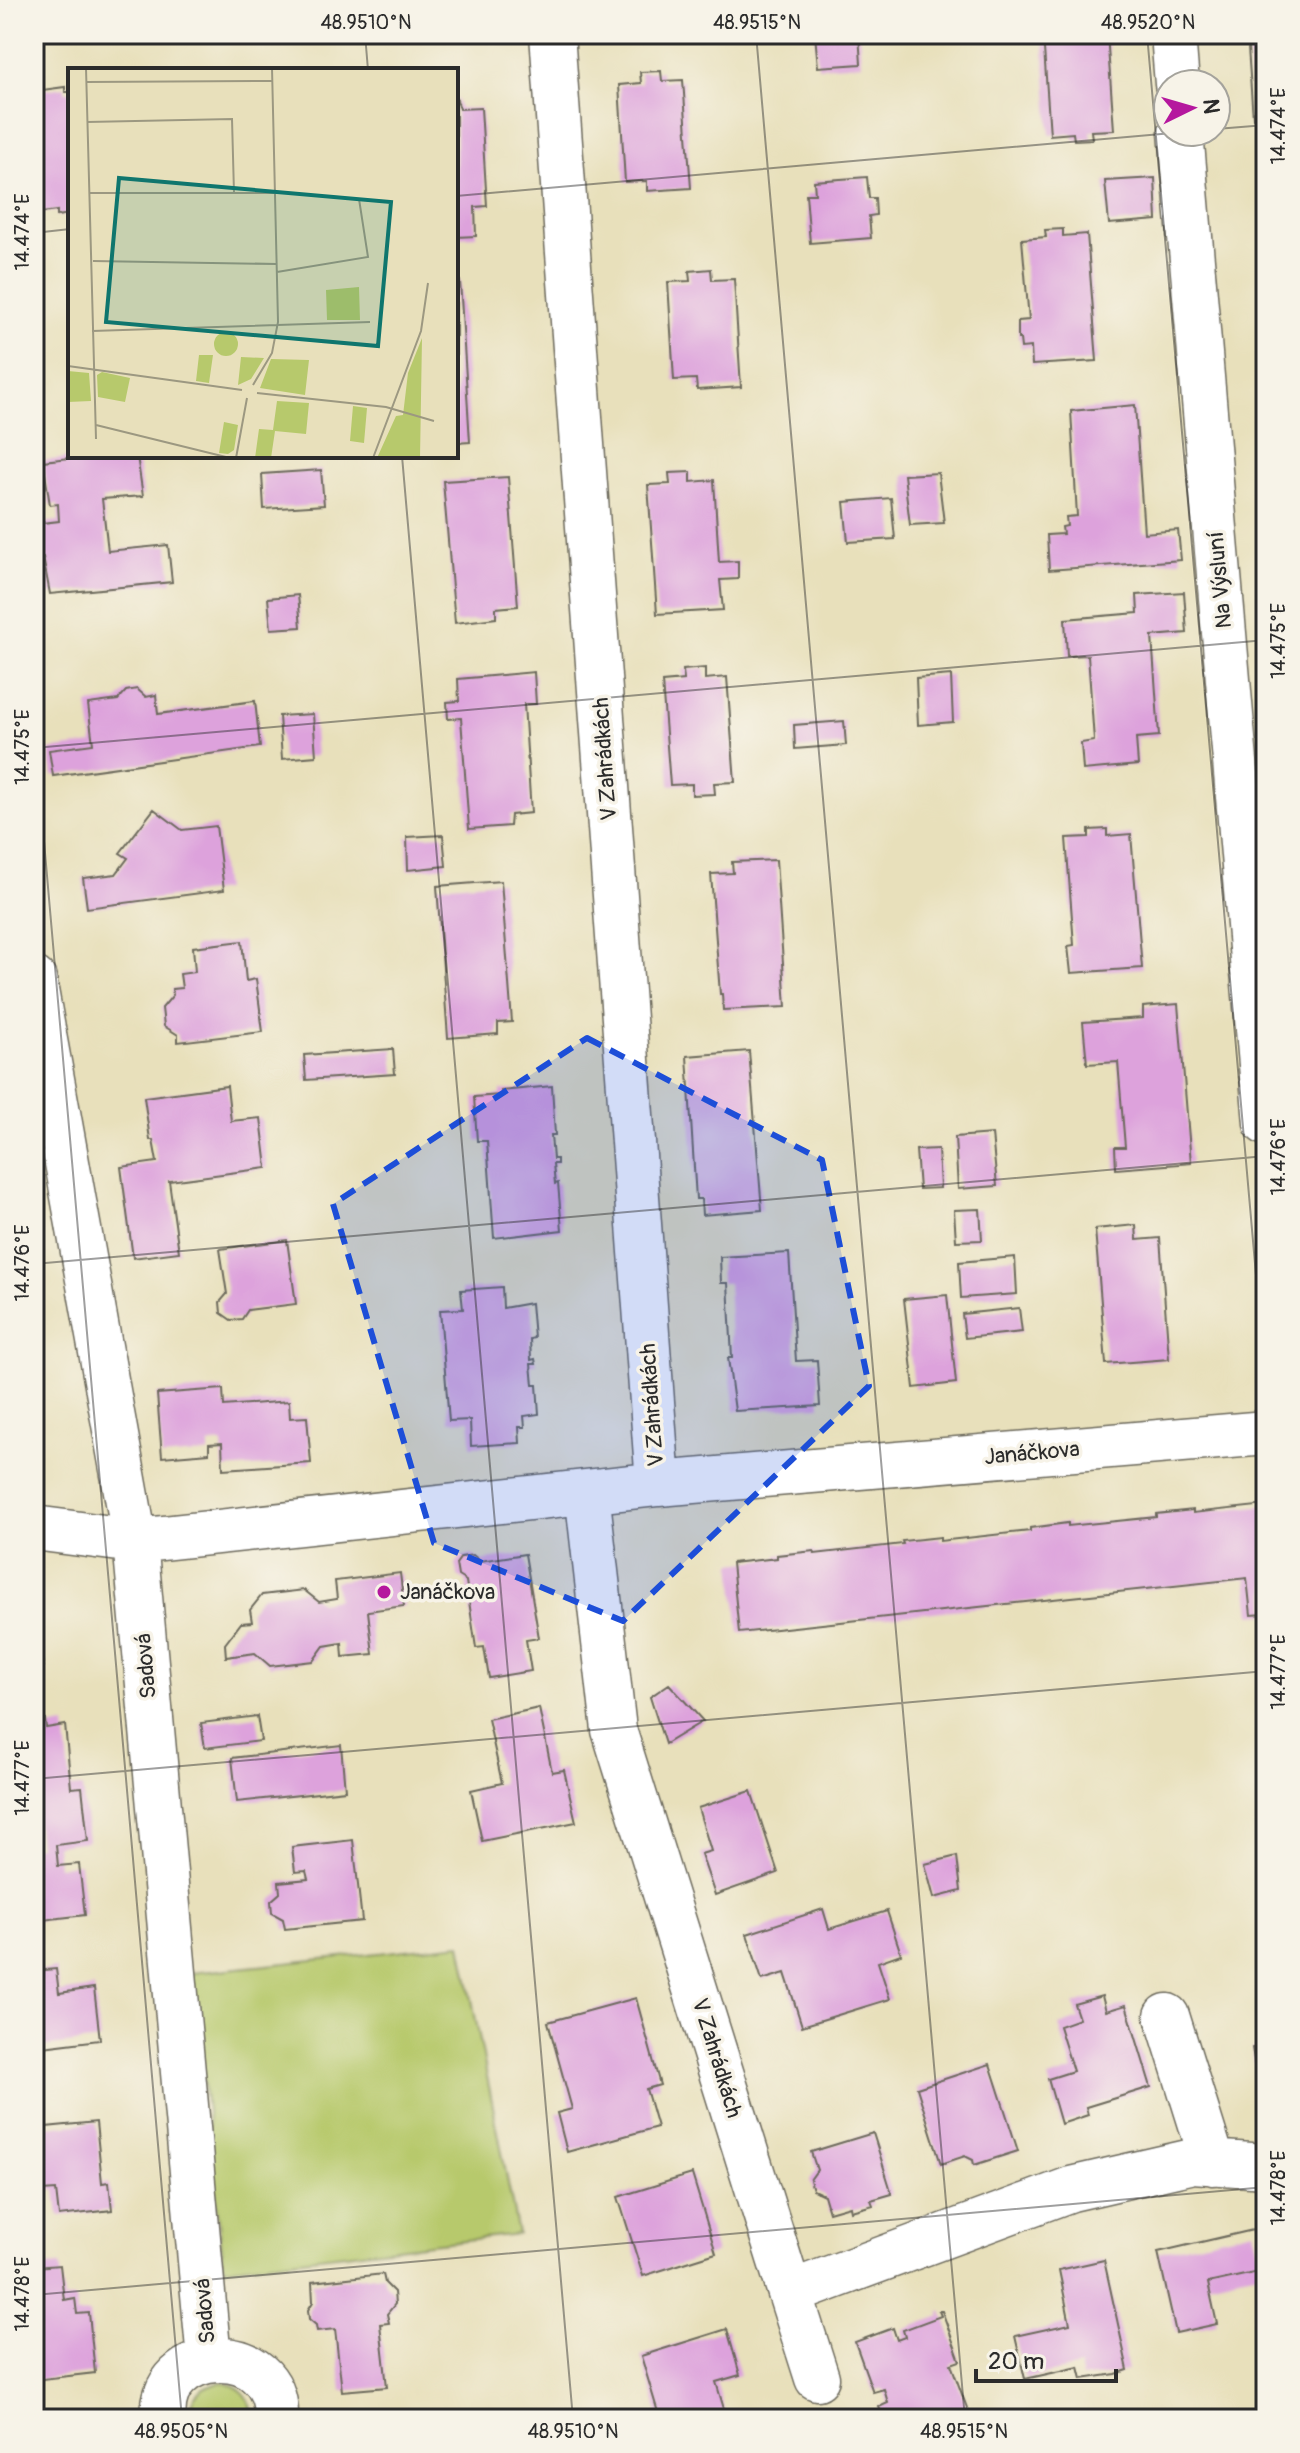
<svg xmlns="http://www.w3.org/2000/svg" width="1300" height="2453" viewBox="0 0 1300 2453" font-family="Pangolin,sans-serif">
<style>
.green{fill:#b7c96c;stroke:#717a4c;stroke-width:2}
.building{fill:#dda2dc}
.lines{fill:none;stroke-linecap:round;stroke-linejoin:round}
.street-casing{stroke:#6d6a5d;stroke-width:47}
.street{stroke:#fff;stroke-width:44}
.marked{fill:#1d4ed8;fill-opacity:0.2;stroke:#1d4ed8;stroke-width:6;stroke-dasharray:16 10;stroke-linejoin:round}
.ticks{fill:none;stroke:#2b2b2b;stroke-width:2;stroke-opacity:0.45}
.poi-dot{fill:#b5179e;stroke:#f7f3e8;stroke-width:3}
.labels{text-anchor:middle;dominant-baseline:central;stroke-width:7;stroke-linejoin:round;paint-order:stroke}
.street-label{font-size:22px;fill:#2b2b2b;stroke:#f7f3e8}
.poi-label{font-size:22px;fill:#2b2b2b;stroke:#f7f3e8;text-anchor:start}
.inset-road{fill:none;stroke:#9c9881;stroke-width:2}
.view{fill:#0f766e;fill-opacity:0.15;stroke:#0f766e;stroke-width:4}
.inset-edge{fill:none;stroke:#2b2b2b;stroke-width:4}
.neatline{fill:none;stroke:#2b2b2b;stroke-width:3}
.ticks-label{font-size:20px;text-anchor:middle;fill:#2b2b2b}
</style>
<rect width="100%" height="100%" fill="#f7f3e8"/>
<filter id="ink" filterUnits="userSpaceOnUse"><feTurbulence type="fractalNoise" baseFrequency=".0125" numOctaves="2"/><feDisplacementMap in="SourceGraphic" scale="16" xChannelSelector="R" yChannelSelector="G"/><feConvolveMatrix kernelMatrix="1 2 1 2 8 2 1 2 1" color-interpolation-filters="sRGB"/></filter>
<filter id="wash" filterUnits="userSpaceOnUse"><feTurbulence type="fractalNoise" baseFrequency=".006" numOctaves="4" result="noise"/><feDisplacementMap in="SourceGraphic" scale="32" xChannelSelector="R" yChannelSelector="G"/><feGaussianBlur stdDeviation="1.8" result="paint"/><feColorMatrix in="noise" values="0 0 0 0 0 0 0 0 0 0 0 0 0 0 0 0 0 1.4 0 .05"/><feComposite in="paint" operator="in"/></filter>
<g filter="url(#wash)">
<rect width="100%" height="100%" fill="#e8e0bb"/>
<path class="green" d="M461,1944l57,290 -294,34 -32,-295z
M224,2382c21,6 27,17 30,37h-66c1,-23 14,-35 36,-37z"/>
<g id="blocks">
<path class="building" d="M815,34h44l2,30 -43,3z
M1043,34h64l7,96 -23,1 1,8 -18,1 -1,-7 -23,2z
M1247,34h19v83l-13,1z
M661,71l1,10 21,-1 8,108 -44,3v-10l-22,1 -6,-97 22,-2 -1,-11z
M65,87v5h5v122l-13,2v-5l-23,3v-118l9,-1 -1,-5z
M456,97l4,12 21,-1 6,98 -12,1 1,29 -20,1z
M867,177l2,21h6l1,17 -7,1 2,22 -61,5 -4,-49h9l-1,-13z
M1155,178l2,42 -48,4 -4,-43z
M1063,229v7l24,-2 10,127 -65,4 -1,-18 -10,1 -1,-9h-2v-18l11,-1 -7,-81 24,-2 -1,-7z
M34,256h4l3,28 -7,1z
M711,269l1,11 22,-1 7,108 -44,3 -1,-11 -22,1 -6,-98 22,-1 -1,-10z
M456,281h4l10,161 -14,1z
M1135,405l9,128 34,-3 3,30 -132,10 -2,-35 16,-1 -1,-7 5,-1 -1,-9 11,-1 -6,-105z
M88,456h49l6,40 -41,3 6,52 60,-6 4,37 -122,12 -7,-37 -9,1v-34l25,-3 -1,-17 -8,1 -7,-44z
M321,470l3,35 -60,4 -2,-35z
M691,472v10l23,-2 5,82 19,-1v18l-18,1 3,30 -66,4 -9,-129 22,-1 -1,-11z
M938,473l6,50 -34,2 -6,-50z
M508,477l10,129 -22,2v10l-41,5 -12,-142z
M891,498l4,41 -47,3 -4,-40z
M1184,592l3,41 -35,3 7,100 -23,2 2,27 -55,5 -2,-27 13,-2 -6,-86 -21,1 -2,-37 73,-6 -1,-18z
M298,595l3,32 -30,2 -3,-31z
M705,668v11l22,-2 8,105 -21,1 1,11 -23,1v-11l-22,1 -8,-103 22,-2 -1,-10z
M534,672l2,32h-12l7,109 -20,2 -1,11 -41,3 -8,-111 -13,1 -1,-17 12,-1 -1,-22z
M951,675l2,47 -35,3 -2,-47z
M137,689l9,8 10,-2 2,19 97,-13 5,46 -207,29 -4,-26 44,-6 -5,-40 30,-4 8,-9z
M313,714l3,42 -34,3 -3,-43z
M844,721l2,24 -51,4 -1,-24z
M154,809l28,21 34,-4 8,64 -137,18 -4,-30 33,-4 12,-16 -8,-5z
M1107,829v7l24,-2 11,134 -71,5 -3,-27 6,-1 -8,-107 23,-1v-7z
M443,835l3,31 -38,4 -1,-33z
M776,860l10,147 -63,3 -1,-16h-2l-9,-120 22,-1 -1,-11z
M501,881l11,141 -14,1v11l-50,4 -11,-152z
M242,941l4,40 10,-2 7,53 -85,10v-7l-14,-9 -2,-18 11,-13 -1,-6 10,-1 -2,-14 15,-2 -2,-25z
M1178,1004l13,159 -75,6 -1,-22h10l-7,-85 -31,2 -4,-42 60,-4v-11z
M393,1049l2,25 -89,6 -2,-25z
M749,1051l13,159 -60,5 -1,-16h-5l-9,-143z
M227,1086l4,35 30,-3 6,50 -98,13 10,71 -46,6 -12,-91 36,-5 -4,-22h-3l-6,-43z
M552,1086l3,49h-4l2,24h4v5h-4l2,20 3,-1 4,47 -68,8 -7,-97h-10l-3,-44 27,-2v-4z
M992,1134l5,52 -39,3 -3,-52z
M938,1149l2,39 -21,1 -3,-39z
M980,1209l2,31 -26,1 -2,-31z
M1136,1225l1,15 23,-2 9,121 -63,5 -11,-135z
M287,1240l9,64 -48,6 -6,9 -11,1 -10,-7 -1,-11 7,-8 -7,-45z
M789,1253l7,108 21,-1 3,46 -85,5 -7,-53h4l-4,-75h-7l-1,-26z
M1015,1257l2,37 -56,4 -2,-36z
M502,1287l1,21 28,-5 3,35 -4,1 1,21 4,-1 1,5h-5l2,21h4l2,29 -15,2 1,11h-6l1,16 -49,3 -1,-26 -21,1 -9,-111 23,-1 -2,-19z
M947,1295l9,88 -42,5 -10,-89z
M1019,1308l3,24 -57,6 -3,-24z
M223,1389l1,17 65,-5 1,17 17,-1 4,46 -88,6 -1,-26 -13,1v9l-47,4 -5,-63z
M1266,1505v109l-15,1 -4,-37 -508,55 -7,-70 45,-5v-3l37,-4 1,3 88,-10 -1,-3 38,-4v4l90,-10v-3l38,-5v3l88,-9v-3l37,-4v3z
M525,1554l14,84 -13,2 5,31 -42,7 -5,-31 -8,1 -10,-67 -8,-5 -2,-12 5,-7 12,-2 7,6z
M400,1573l4,33 -36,5 5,43 -30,3 -1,-14 -18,3 -11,15 -43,5 -15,-13 -29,4 -1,-13 16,-21 11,-1 -2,-12 12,-15 42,-5 15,12 18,-3 -2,-18z
M34,1630l5,4 4,33 -9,1z
M669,1684l34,37 -38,23 -15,-47z
M539,1708l13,64 12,-2 12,52 -94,19 -11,-51 31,-7 -14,-64z
M257,1716l4,25 -56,7 -4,-25z
M45,1719l1,9 19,-3 6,63 11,-1 6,54 -32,4 2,21 21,-2 6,51 -51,6v-74l5,-1 -5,-45v-81z
M341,1745l4,45 -108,12 -5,-44z
M751,1791l27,82 -63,22 -14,-41 10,-3 -13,-43z
M353,1840l9,81 -77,8 -2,-10 -11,-6 -1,-12 9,-8 -1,-11 29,-3 -2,-8 -11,1 -3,-25z
M957,1856l4,35 -27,7 -9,-34z
M823,1909l6,20 58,-18 14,43 -23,8 12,37 -88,27 -17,-53 -23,7 -15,-46z
M56,1969l3,24 35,-5 6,52 -66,8v-77z
M1102,1996l4,15 20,-6 25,82 -65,20 2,8 -27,9 -13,-45 25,-8 -14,-45 20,-7 -5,-15z
M636,1998l24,87 -14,4 11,38 -90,25 -10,-39 15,-4 -24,-87z
M1266,2046v53l-5,1 -9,-52z
M990,2064l28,87 -44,14 -1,-5 -8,-4 -24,8 -24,-76z
M96,2122l6,61 7,-1 3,28 -53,6 -3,-26 -14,1 -1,-18 -7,-4v-19l4,-3 -2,-19z
M873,2133l19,61 -21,6 2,5 -22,6 -1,-5 -21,6 -5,-17 -11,-5 -3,-10 7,-10 -6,-18z
M692,2174l24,79 -73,23 -25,-79z
M1253,2230l10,41 -55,12 9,41 -41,9 -18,-81z
M1104,2260l24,110 -12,4 -34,5 -3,-12 -54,12 -10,-43 55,-12 -11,-54z
M60,2265l4,35 11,-2 2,16 12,-1 6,60 -61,7v-113z
M383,2274l2,9 9,9 1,12 -8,10 2,9 -9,1 7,63 -45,4 -7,-62 -18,2 -1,-6 -7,-6 -1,-9 5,-8 -1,-20z
M939,2311h3l18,50 -9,3 20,55h-87l-5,-12 9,-4 -4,-14 -11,3 -18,-50 38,-14 4,12 8,-3 -2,-7 38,-14z
M727,2329l13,46 -24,7 11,37h-67l-19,-63z"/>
</g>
</g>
<g filter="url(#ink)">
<use href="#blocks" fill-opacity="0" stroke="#6d6a5d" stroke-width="2"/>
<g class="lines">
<g class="street-casing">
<path id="street" d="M552,34l106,1450
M1173,34l4,50
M1181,132l85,991
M34,979l101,562 74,819
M587,1492l27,238 176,563 281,-104 122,-28 73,5
M34,1528l101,13 523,-57 608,-51
M1167,2016l46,147
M790,2293l27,85
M164,2419c-9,-74 115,-83 112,0"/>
</g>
<use href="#street" class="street"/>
</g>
</g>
<path class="marked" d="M587,1038l235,122 47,226 -246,235 -189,-78 -101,-339z"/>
<path class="ticks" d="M365,34l3,36M756,34l209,2385M1147,34l119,1355M1216,129l50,-4M456,196l728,-64M34,233l36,-4M402,456l171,1963M34,727l148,1692M34,748l1232,-108M34,1264l1232,-108M34,1779l1232,-108M34,2295l1232,-108"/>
<circle class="poi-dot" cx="384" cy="1592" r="8"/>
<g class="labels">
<g class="street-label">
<text transform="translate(1220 580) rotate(-95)">Na Výsluní</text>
<text transform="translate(605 759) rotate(-94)">V Zahrádkách</text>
<text transform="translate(652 1405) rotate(-94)">V Zahrádkách</text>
<text transform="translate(1032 1453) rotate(-5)">Janáčkova</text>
<text transform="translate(146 1666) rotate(-95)">Sadová</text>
<text transform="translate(717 2058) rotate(73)">V Zahrádkách</text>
<text transform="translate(205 2311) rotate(-95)">Sadová</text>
</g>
<g class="poi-label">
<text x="400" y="1592">Janáčkova</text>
</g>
</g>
<g transform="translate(68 68)">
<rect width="390" height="390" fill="#e8e0bb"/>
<path d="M291,219l1,33h-33l-1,-30zM146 276a12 12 0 1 1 24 0a12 12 0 1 1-24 0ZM354,270l-2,120h-43l19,-42 7,-1 5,-42zM131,287h14l-4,28 -13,-2zM173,289l23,1 -13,21 -13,6zM203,291l38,1 -4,35 -45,-7zM0,303l21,2 2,28 -23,1zM34,304l28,6 -5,24 -27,-5 -1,-22zM209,333l32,2 -3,31 -31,-3 -4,27h-16l4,-29 14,1zM285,338l14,2 -3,35 -14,-2zM156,354l14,3 -4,25 -6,4 -9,-1z" fill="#b7c96c"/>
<path class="inset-road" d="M18,0l10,371M18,14l187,-1M19,54l145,-3 2,74M21,125h189M25,193l184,3M209,204l91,-15 -9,-58M24,263l278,-9M0,298l174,24M185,317l19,-32 6,-31 -6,-254M189,325l129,14 48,14M28,357l134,33M168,390l11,-60M305,390l48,-127 7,-48"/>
<path class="view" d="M51,110l272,24 -13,144 -272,-24z"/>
<rect width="390" height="390" class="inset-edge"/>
</g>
<rect width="1300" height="2453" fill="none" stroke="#f7f3e8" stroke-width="88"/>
<g transform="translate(1192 108) rotate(85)"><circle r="38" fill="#f7f3e8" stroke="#a5a39c" stroke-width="2"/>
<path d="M0-6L14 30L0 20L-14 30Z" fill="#b5179e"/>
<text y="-12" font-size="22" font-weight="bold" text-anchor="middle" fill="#2b2b2b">N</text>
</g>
<path d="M976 2369v12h140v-12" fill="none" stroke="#2b2b2b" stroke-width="4"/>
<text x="988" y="2369" font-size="24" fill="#2b2b2b" stroke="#f7f3e8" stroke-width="6" paint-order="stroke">20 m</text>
<rect x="44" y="44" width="1212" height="2365" class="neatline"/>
<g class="ticks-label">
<text x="366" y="29">48.9510°N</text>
<text x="757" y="29">48.9515°N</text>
<text x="1148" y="29">48.9520°N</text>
<text transform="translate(1278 126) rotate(-90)" y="7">14.474°E</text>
<text transform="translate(22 232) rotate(-90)" y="7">14.474°E</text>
<text transform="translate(1278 641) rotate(-90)" y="7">14.475°E</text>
<text transform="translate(22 747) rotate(-90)" y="7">14.475°E</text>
<text transform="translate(1278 1157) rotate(-90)" y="7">14.476°E</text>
<text transform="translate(22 1263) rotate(-90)" y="7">14.476°E</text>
<text transform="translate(1278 1672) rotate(-90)" y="7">14.477°E</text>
<text transform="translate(22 1778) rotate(-90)" y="7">14.477°E</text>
<text transform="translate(1278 2188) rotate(-90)" y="7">14.478°E</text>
<text transform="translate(22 2294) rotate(-90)" y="7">14.478°E</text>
<text x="181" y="2438">48.9505°N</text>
<text x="573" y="2438">48.9510°N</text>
<text x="964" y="2438">48.9515°N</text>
</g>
</svg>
